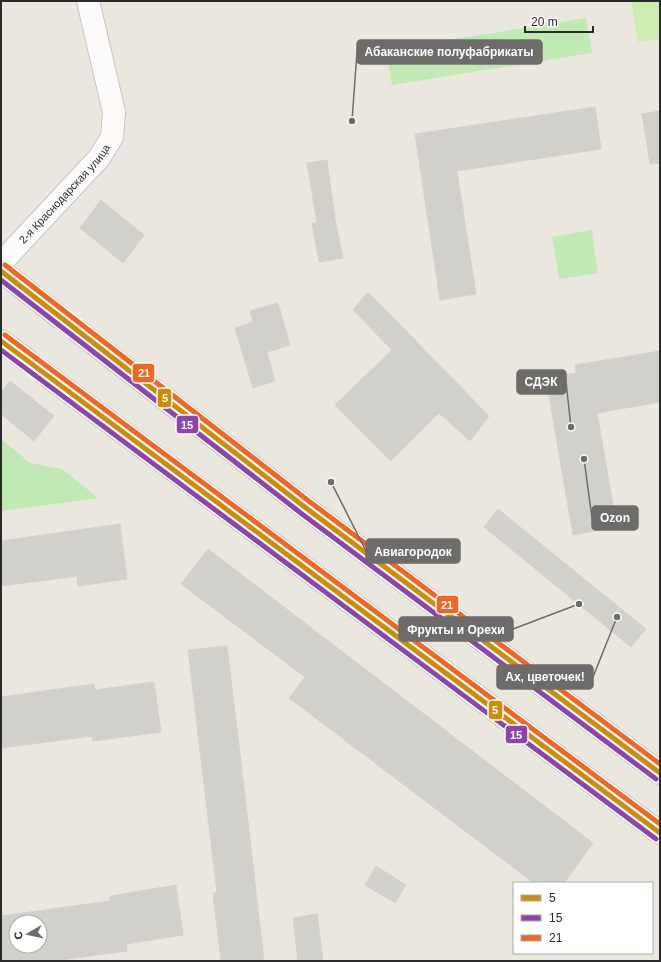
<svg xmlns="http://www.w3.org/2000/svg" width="661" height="962" viewBox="0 0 661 962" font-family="Arial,sans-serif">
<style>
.green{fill:#c0e9b4}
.pitch{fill:#cbeeb0}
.building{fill:#d2d0ca;stroke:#d4d2cb;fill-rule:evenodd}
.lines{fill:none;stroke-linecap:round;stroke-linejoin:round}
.minor-casing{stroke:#c6c5c5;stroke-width:24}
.primary-casing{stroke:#c5c4c0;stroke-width:24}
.minor{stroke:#fcfbfa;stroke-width:22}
.primary{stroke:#e8e7d1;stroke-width:22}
.bus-1-casing{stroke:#fff;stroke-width:8}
.bus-2-casing{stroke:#fff;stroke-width:8}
.bus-3-casing{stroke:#fff;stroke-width:8}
.bus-1{stroke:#ce8d08;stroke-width:5}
.bus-2{stroke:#8e44ad;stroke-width:5}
.bus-3{stroke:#f26522;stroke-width:5}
.labels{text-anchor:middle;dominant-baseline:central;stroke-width:4;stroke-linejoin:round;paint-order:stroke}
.street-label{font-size:11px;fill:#2a2a2a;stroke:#fff}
.leader{fill:none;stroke:#6d6c69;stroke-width:1.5}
.callout-dot{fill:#6d6c69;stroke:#fff;stroke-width:1.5}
.callout{fill:#6d6c69;stroke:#6d6c69;stroke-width:1.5}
.callout-label{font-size:12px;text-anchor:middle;font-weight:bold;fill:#fff}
.line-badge{stroke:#fff;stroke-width:1.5}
.badge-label{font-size:11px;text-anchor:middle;font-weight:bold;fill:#fff}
</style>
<rect width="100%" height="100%" fill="#eae7de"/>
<path class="green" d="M586,18l6,35 -200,32 -6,-35z
M592,230l6,43 -39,6 -7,-42z
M1,439l29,24 32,6 36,29 -97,13z"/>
<path class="pitch" d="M631,1h29v38l-22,3z"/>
<path class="building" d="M595,107l6,42 -144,22 19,123 -36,6 -25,-166z
M660,111v52l-10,1 -8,-50z
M327,160l8,59 8,39 -24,4 -7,-39h5l-10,-60z
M101,200l43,35 -21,28 -43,-35z
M368,292l121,124 -19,25 -31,-28 -48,48 -56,-56 57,-55 -39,-40z
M278,303l12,42 -23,7 8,29 -22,7 -18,-60 18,-6 -3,-11z
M660,351v51l-63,11 20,114 -44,8 -27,-157 30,-5 -1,-8z
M10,381l44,35 -20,25 -33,-27v-22z
M498,509l148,120 -15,18 -147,-120z
M120,524l7,55 -49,7 -1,-10 -76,10v-45z
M208,549l385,294 -29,40h-30l-245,-185 16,-21 -124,-93z
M227,646l20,167 17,148h-43l-8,-68h4l-29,-243z
M154,682l7,50 -68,9 -1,-5 -91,12v-51l93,-13 1,6z
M376,866l30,19 -11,18 -30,-18z
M176,885l7,50 -57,9 1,7 -74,10h-52v-45l109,-15v-5zM16,922h24v24h-24z
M317,914l6,47h-25l-5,-43z"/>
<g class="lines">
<g class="minor-casing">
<g id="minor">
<path id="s1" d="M1,263l98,-105 13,-21 2,-25 -26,-111"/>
</g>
</g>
<g class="primary-casing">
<path id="primary" d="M1,271l60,47
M79,332l227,176 354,265
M1,341l26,19
M45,374l615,459"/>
</g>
<use href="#minor" class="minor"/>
<use href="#primary" class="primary"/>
<g class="bus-1-casing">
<path id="bus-1" d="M1,271l305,237 354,265
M1,341l659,492"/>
</g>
<g class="bus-2-casing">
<path id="bus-2" d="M1,280l301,234 354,265
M1,350l655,489"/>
</g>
<g class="bus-3-casing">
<path id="bus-3" d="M5,265l305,237 350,262
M5,335l655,489"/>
</g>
<use href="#bus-1" class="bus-1"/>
<use href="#bus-2" class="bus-2"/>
<use href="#bus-3" class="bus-3"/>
</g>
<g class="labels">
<g class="street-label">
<text stroke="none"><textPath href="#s1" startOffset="94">2-я Краснодарская улица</textPath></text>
</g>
</g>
<path class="leader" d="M352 121L357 52M571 427L566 382M584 459L592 518M331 482L366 551M579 604L513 629M617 617L593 677"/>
<g class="callout-dot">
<circle cx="352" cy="121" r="4"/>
<circle cx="571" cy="427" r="4"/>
<circle cx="584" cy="459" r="4"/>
<circle cx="331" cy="482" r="4"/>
<circle cx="579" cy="604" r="4"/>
<circle cx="617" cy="617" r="4"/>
</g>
<g class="callout">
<rect x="357" y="40" width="185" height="24" rx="4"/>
<rect x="517" y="370" width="49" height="24" rx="4"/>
<rect x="592" y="506" width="46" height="24" rx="4"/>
<rect x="366" y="539" width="94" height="24" rx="4"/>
<rect x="399" y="617" width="114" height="24" rx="4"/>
<rect x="497" y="665" width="96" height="24" rx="4"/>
</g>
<g class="callout-label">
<text x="449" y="56">Абаканские полуфабрикаты</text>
<text x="541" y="386">СДЭК</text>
<text x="615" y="522">Ozon</text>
<text x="413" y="556">Авиагородок</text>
<text x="456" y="634">Фрукты и Орехи</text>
<text x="545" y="681">Ах, цветочек!</text>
</g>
<g class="line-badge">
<rect x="132" y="363" width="23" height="20" rx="4" fill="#f26522"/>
<rect x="157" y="388" width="15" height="20" rx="4" fill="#ce8d08"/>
<rect x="176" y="415" width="23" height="19" rx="4" fill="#8e44ad"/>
<rect x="436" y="595" width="23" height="19" rx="4" fill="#f26522"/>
<rect x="488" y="700" width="15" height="20" rx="4" fill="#ce8d08"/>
<rect x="505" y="725" width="23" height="19" rx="4" fill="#8e44ad"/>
</g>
<g class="badge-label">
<text x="144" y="377">21</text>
<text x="165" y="402">5</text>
<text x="187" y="429">15</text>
<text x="447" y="609">21</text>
<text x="495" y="714">5</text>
<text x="516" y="739">15</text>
</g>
<rect width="661" height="962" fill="none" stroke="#2a2a2a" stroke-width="4"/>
<rect x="513" y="882" width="140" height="72" fill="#ffffff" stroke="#aaaaaa"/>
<rect x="521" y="895" width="20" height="6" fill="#ce8d08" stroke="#aaaaaa"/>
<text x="549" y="902" font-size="12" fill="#2a2a2a">5</text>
<rect x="521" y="915" width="20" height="6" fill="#8e44ad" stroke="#aaaaaa"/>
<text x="549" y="922" font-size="12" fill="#2a2a2a">15</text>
<rect x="521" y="935" width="20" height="6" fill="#f26522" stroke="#aaaaaa"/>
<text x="549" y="942" font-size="12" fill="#2a2a2a">21</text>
<g transform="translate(28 934) rotate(261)"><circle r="19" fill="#ffffff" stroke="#aaaaaa"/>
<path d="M0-3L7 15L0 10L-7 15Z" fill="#6d6c69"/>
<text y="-6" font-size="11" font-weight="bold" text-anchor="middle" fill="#2a2a2a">С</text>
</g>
<path d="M525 26v6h68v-6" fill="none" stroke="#2a2a2a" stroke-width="2"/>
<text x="531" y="26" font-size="12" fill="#2a2a2a" stroke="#ffffff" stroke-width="3" paint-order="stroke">20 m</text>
</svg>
